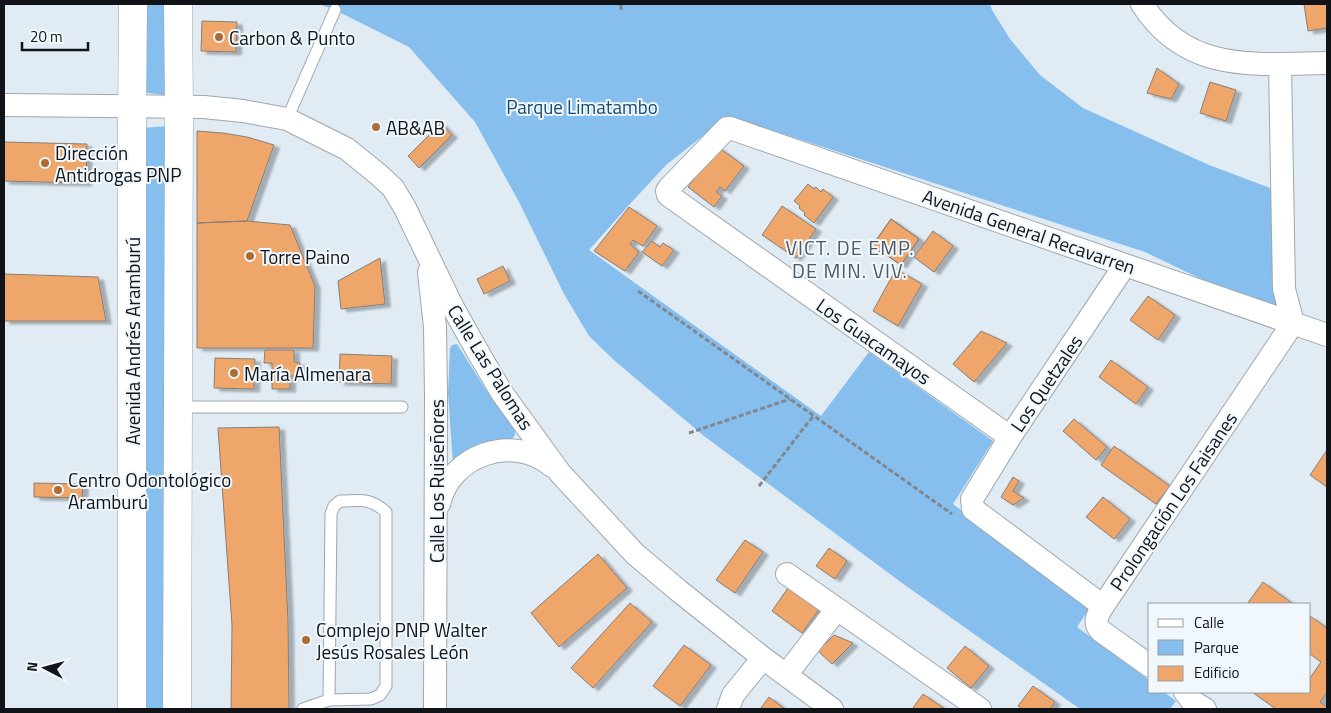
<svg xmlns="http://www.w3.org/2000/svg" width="1331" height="713" viewBox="0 0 1331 713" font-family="'Titillium Web',sans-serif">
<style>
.green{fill:#86beed}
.building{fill:#efa66a;stroke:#887e76;filter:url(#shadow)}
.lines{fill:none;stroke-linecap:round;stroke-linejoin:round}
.lane-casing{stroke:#9da7b0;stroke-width:13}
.street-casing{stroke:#9da7b0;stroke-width:24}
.secondary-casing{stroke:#9da7b0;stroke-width:29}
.path{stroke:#80878e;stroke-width:3;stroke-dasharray:5 2.5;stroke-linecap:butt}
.lane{stroke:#fff;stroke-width:11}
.street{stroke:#fff;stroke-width:22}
.secondary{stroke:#fff;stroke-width:28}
.poi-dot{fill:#ac6c34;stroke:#f1f8fd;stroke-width:2}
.labels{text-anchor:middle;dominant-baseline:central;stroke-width:4;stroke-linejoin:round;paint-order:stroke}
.poi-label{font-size:19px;fill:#101317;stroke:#f1f8fd;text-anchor:start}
.park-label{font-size:19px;fill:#134b73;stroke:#f1f8fd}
.street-label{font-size:19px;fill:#101317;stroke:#f1f8fd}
.neighbourhood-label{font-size:20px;letter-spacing:1px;fill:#505961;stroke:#f1f8fd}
</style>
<defs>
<filter id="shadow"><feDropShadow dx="5.5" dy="3" stdDeviation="1" flood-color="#0004"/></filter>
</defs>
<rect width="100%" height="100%" fill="#e0ebf4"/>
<path class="green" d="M141,4h29l1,92 -30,-4z
M319,4h671l2,6 18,29 30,36 43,33 126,57 74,28 10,130 -148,-71 -417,-136 -62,49 -37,40 -40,45 232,166 48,-64 124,89 -40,63 136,105 -12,18 73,54v11h14l12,9 -6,8h-90l-178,-126 -198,-147 -89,-75 -26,-25 -25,-42 -45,-92 -44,-80 -66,-75 -74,-37z
M169,126v583h-29l1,-581z
M457,344l29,46 29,41v4l-4,5 -31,3 -27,21 -5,-71 2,-45 2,-3z"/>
<path class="building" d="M1304,4h23v24l-19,3z
M202,21l35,1 -1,30 -35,-1z
M1157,68l22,16 -8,15 -24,-6z
M1210,82l26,8 -10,31 -26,-8z
M441,123l11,12 -33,33 -11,-12z
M197,131l26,2 24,4 27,8 -27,76 -50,2z
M4,142l83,2 -1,39 -82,-2z
M718,147l26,19 -19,25 -5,-4 -4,5 6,4 -8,11 -26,-20z
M808,184l6,5 2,-2 5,5 2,-3 10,8 -19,26 -10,-8 1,-2 -6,-5 1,-2 -6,-5z
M782,206l34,23 -20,29 -34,-23z
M629,207l28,19 -14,20 -10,-6 -3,4 9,8 -14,19 -31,-20z
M891,219l28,20 -18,26 -16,-11 3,-4 -4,-3 -4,5 -8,-6z
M891,219l28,20 -18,26 -16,-11 3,-4 -4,-3 -4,5 -8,-6z
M247,221l43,4 25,61 -2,62h-116v-125z
M933,231l20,15 -19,26 -20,-15z
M652,241l8,6 3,-4 11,7 -12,16 -20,-14z
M380,258l5,46 -44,5 -3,-28z
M503,266l7,15 -26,13 -7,-15z
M896,269l26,15 -24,42 -25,-15z
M4,274l94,3 8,44h-102z
M1148,296l27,19 -17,25 -28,-20z
M981,331l26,12 -33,39 -21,-18z
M265,350h29v12l6,1 -1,13h-9v13h-18v-26h-8z
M340,354l52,2 -1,28 -52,-2z
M215,358l40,1 -1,30 -40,-1z
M1111,360l37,27 -12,17 -37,-27z
M1074,419l33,28 -11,13 -33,-29z
M279,427l9,194 1,88h-58l1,-84 -14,-197z
M1114,446l56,40 -14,18 -55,-39z
M1327,450v37l-17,-12z
M1013,477l6,4 -6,10 11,7 -11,7 -12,-8z
M34,483l49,1 -1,14 -48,-1z
M1103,497l27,22 -16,20 -28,-22z
M745,540l18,12 -28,41 -19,-13z
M829,548l18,13 -12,18 -19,-13z
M598,554l29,34 -68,59 -28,-34z
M1263,582l30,22h-46z
M790,585l30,23 -18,25 -30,-22z
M630,603l22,19 -59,66 -22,-20z
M1310,616l17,12v64l-7,10 7,5v2h-51l-24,-17h58v-14l11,-16 -11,-8z
M834,635l19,8 -21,21 -14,-13z
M684,645l27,20 -31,41 -27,-20z
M965,646l24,20 -18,22 -24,-20z
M1033,686l22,16 -5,7h-28l-4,-3z
M923,694l22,15h-33z
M769,697l16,12h-25z"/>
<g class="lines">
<g class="lane-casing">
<path id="lane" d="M287,119l48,-109
M178,407h224
M303,709l26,-9 42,-1 9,-4 6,-9v-174c-17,-15 -25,-11 -46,-11l-6,5 -3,8 -2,186"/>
</g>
<g class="street-casing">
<path id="street" d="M1142,4c45,70 113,60 185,59
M4,105l200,2 39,4 44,8 60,30 32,26 14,13 12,20 46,96 28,50 23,39 58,80 75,81 44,37 84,67 69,51
M429,272l6,55 1,67 -1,315
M1010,437l-342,-242 -1,-4 2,-3 58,-60h3l597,207
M439,504c11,-49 74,-71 113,-38
M787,574l193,135
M1103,606l-130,-97 -1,-10 38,-62 115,-172
M1150,666l-49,-35c-8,-8 -4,-16 2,-25l190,-283 -9,-34 -4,-225
M786,675l51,-66
M1185,692l7,9 13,8
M728,709l5,-14 30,-37"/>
</g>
<g class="secondary-casing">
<path id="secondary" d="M132,709v-590l1,-115
M177,709l2,-602 -1,-103"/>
</g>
<path class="path" d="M621,10v-6
M638,291l314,223
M689,433l101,-34
M759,486l55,-71"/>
<use href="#lane" class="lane"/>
<use href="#street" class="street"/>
<use href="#secondary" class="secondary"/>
</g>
<g class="poi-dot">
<circle cx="219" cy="37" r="5"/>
<circle cx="376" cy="127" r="5"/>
<circle cx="45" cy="163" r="5"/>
<circle cx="250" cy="256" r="5"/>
<circle cx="234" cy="373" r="5"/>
<circle cx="58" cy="490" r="5"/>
<circle cx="306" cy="640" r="5"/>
</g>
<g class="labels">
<g class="poi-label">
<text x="229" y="37">Carbon &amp; Punto</text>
<text x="386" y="127">AB&amp;AB</text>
<text x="55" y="152">Dirección<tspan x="55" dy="22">Antidrogas PNP</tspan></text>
<text x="260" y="256">Torre Paino</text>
<text x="244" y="373">María Almenara</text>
<text x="68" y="479">Centro Odontológico<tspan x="68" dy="22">Aramburú</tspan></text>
<text x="316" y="629">Complejo PNP Walter<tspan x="316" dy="22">Jesús Rosales León</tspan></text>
</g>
<g class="park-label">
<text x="582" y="106">Parque Limatambo</text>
</g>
<g class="street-label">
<text transform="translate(1029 231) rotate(19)">Avenida General Recavarren</text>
<text transform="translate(132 341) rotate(-90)">Avenida Andrés Aramburú</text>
<text transform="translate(874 341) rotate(35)">Los Guacamayos</text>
<text transform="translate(491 367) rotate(58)">Calle Las Palomas</text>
<text transform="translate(1046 383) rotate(-56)">Los Quetzales</text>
<text transform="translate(436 481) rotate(-90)">Calle Los Ruiseñores</text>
<text transform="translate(1173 501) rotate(-56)">Prolongación Los Faisanes</text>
</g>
<g class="neighbourhood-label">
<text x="850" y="247">VICT. DE EMP.<tspan x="850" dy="23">DE MIN. VIV.</tspan></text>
</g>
</g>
<rect width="1331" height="713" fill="none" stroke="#101317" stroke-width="10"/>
<rect x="1148" y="603" width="162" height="90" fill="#f1f8fd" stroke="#979ca1"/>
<rect x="1158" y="619" width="25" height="8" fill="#ffffff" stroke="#979ca1"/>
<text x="1194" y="628" font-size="15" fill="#101317">Calle</text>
<rect x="1158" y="640" width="25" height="15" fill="#86beed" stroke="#979ca1"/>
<text x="1194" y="653" font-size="15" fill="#101317">Parque</text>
<rect x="1158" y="666" width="25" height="15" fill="#efa66a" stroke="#979ca1"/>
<text x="1194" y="678" font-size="15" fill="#101317">Edificio</text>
<g transform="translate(45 668) rotate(276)" stroke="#f1f8fd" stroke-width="4" paint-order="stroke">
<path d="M0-4L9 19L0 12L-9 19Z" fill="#101317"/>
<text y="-8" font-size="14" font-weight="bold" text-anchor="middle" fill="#101317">N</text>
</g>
<path d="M22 42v8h66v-8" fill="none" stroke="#101317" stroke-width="2.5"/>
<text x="30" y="42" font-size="15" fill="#101317" stroke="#f1f8fd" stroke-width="4" paint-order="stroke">20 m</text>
</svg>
